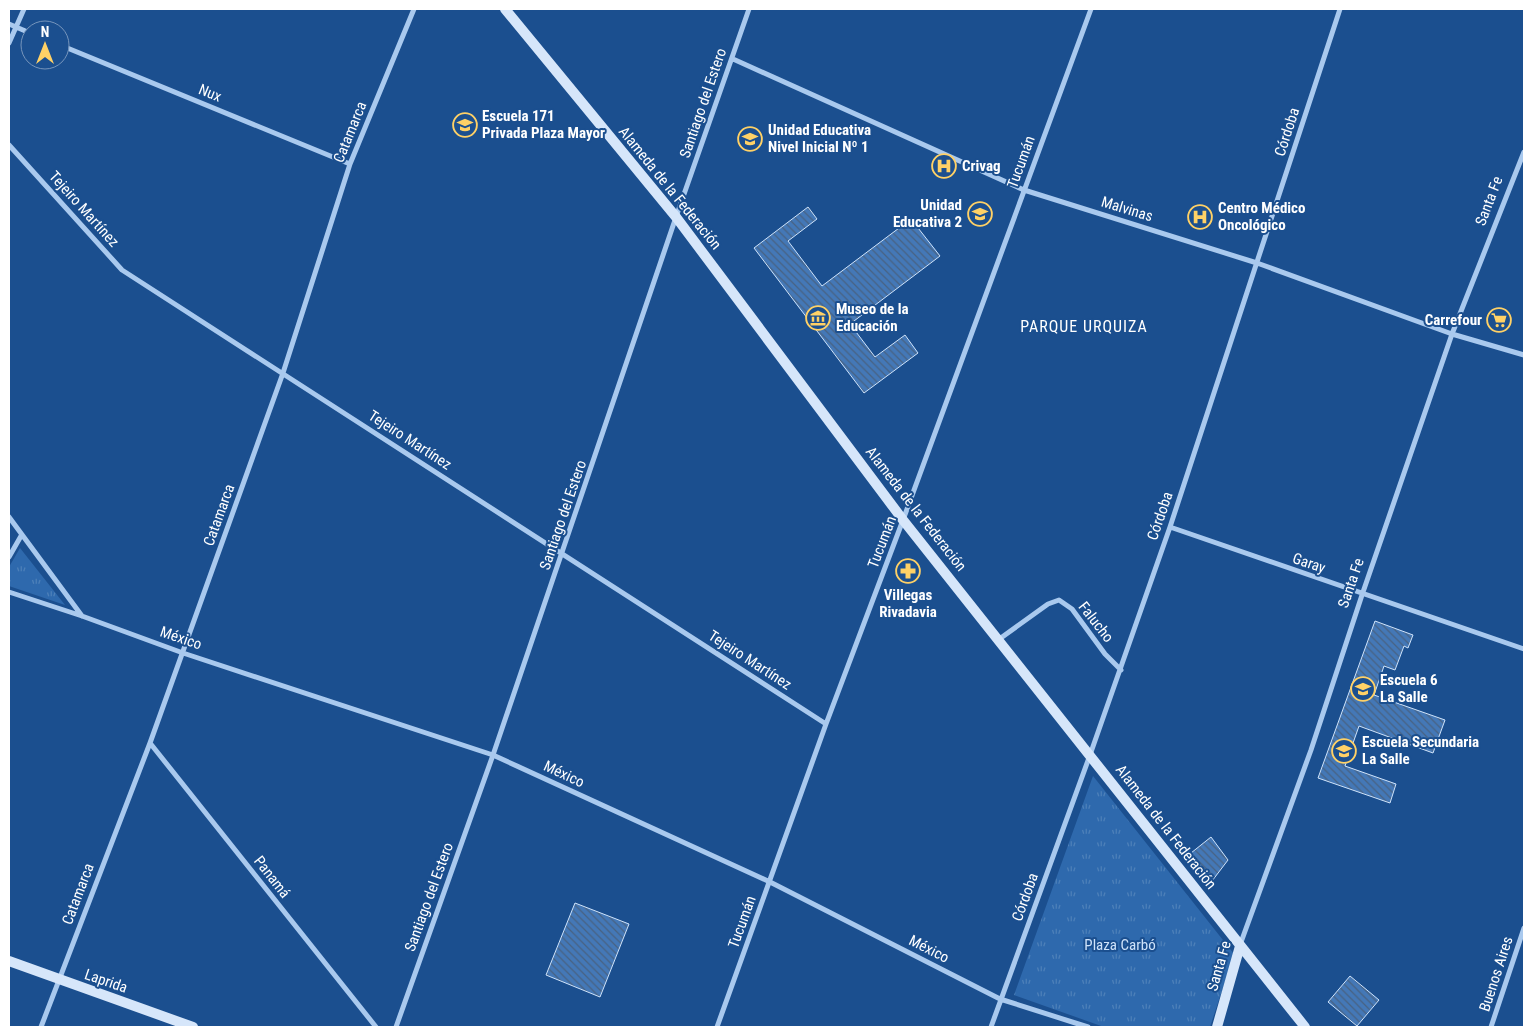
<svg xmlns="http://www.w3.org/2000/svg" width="1533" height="1036" viewBox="0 0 1533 1036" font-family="'Roboto Condensed',sans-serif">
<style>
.park{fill:url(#park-tufts)}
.building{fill:url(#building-back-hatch);stroke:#cfe3fa}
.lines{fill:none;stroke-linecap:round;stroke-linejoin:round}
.street{stroke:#a9c9ee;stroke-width:5}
.secondary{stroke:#d6e6fa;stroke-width:10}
.labels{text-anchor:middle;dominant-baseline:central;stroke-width:4;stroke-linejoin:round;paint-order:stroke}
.street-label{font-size:15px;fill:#fff;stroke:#1b4f8f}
.poi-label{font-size:15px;font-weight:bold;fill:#fff;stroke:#1b4f8f;text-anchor:start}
.park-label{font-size:15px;fill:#cfe3fa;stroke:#1b4f8f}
.neighbourhood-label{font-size:16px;letter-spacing:1px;fill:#fff;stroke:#1b4f8f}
</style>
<defs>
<pattern id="park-tufts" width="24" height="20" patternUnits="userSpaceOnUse" patternTransform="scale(1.25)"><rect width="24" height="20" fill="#2e69ad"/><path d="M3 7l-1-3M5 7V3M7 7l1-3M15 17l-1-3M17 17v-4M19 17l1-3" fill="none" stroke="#4d80b9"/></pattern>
<pattern id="building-back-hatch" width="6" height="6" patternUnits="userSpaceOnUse" patternTransform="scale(1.25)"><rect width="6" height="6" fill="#4478b7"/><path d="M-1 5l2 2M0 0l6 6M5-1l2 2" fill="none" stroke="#486282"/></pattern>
</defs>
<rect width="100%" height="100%" fill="#1b4f8f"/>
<path class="park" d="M20,548l45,57 -56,-19v-19z
M1093,776l141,178 -24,73h-106l-90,-32z"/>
<path class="building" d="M808,207l9,12 -29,22 34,45 89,-67 29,37 -90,68 25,33 30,-22 13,18 -54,40 -110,-145z
M1375,621l38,14 -5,13 -4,-2 -9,24 -11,-4 -10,29 71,25 -12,33 -74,-27 -14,40 51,18 -6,19 -72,-25z
M1211,837l17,23 -16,21 -21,-28z
M575,903l54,21 -29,73 -54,-22z
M1350,976l29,24 -22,26 -29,-24z"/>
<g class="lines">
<path class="street" d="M9,24l21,9
M9,43l15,-34
M60,45l290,119
M733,59l291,131 233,73 195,71 72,21
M9,145l113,125 704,454
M9,517l73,99
M1170,527l354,122
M9,557l12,-21
M9,592l73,24 101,37 310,102 277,127 230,117 88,28
M998,640l50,-36 11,-4 13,9 33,45 16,16
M150,743l226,284
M1240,945l71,-195 51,-155 90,-261 72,-182
M41,1027l109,-284 133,-370 67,-209 64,-155
M396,1027l97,-272 183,-538 73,-208
M717,1027l109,-303 77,-204 188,-511
M991,1027l99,-272 80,-228 170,-518
M1491,1027l33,-99"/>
<path class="secondary" d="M505,9l171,208 227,303 402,507
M9,961l184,66
M1217,1027l23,-81"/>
</g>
<defs>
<g id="school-ring" transform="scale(1.25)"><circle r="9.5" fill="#1b4f8f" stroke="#ffd166" stroke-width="1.5"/><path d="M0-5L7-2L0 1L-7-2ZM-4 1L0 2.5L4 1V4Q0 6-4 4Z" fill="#ffd166"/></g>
<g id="hospital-ring" transform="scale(1.25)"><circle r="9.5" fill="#1b4f8f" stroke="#ffd166" stroke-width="1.5"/><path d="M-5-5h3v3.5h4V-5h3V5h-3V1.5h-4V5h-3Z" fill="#ffd166"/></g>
<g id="museum-ring" transform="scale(1.25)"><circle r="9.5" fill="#1b4f8f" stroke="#ffd166" stroke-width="1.5"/><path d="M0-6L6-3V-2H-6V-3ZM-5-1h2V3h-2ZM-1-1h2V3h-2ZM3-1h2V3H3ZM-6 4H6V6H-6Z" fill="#ffd166"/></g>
<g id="supermarket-ring" transform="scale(1.25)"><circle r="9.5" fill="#1b4f8f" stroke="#ffd166" stroke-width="1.5"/><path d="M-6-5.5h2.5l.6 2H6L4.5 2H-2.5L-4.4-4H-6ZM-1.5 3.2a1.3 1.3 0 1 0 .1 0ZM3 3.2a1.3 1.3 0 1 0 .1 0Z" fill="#ffd166"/></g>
<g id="pharmacy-ring" transform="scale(1.25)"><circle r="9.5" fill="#1b4f8f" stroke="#ffd166" stroke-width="1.5"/><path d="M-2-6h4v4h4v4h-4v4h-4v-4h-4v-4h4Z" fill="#ffd166"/></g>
</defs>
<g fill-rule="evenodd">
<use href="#school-ring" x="465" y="125"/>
<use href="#school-ring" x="750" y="139"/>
<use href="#hospital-ring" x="944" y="166"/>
<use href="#school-ring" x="980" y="214"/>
<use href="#hospital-ring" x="1200" y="217"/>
<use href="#museum-ring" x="818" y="318"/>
<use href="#supermarket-ring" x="1499" y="320"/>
<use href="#pharmacy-ring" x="908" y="571"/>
<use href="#school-ring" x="1363" y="689"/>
<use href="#school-ring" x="1344" y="751"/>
</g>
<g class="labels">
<g class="street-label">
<text transform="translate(210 93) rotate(22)">Nux</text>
<text transform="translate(703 103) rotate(-71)">Santiago del Estero</text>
<text transform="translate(350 132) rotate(-68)">Catamarca</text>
<text transform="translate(1287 132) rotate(-72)">Córdoba</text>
<text transform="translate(1021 162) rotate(-70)">Tucumán</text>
<text transform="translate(670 188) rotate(51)">Alameda de la Federación</text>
<text transform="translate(1489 201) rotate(-69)">Santa Fe</text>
<text transform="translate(84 209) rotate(48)">Tejeiro Martínez</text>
<text transform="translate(1127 209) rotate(17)">Malvinas</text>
<text transform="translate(410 440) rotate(33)">Tejeiro Martínez</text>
<text transform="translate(916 509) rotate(52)">Alameda de la Federación</text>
<text transform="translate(219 515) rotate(-70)">Catamarca</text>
<text transform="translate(563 515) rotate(-71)">Santiago del Estero</text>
<text transform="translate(1160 516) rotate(-71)">Córdoba</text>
<text transform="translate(882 542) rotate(-69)">Tucumán</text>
<text transform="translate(1309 563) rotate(19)">Garay</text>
<text transform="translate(1351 583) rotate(-71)">Santa Fe</text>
<text transform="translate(1096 622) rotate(52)">Falucho</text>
<text transform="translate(181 638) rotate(19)">México</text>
<text transform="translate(750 660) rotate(33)">Tejeiro Martínez</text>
<text transform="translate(564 774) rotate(25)">México</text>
<text transform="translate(1166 827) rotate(52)">Alameda de la Federación</text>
<text transform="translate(272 877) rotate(52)">Panamá</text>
<text transform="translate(78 894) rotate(-69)">Catamarca</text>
<text transform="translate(429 897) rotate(-70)">Santiago del Estero</text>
<text transform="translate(1025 897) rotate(-70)">Córdoba</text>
<text transform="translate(742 922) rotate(-70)">Tucumán</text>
<text transform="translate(929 949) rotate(27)">México</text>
<text transform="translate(1219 966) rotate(-74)">Santa Fe</text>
<text transform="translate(1496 974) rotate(-72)">Buenos Aires</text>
<text transform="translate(106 981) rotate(19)">Laprida</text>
</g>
<g class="poi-label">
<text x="482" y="116">Escuela 171<tspan x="482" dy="17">Privada Plaza Mayor</tspan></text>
<text x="768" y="130">Unidad Educativa<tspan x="768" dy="17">Nivel Inicial Nº 1</tspan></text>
<text x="962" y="166">Crivag</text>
<text x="962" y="205" text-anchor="end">Unidad<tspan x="962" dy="17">Educativa 2</tspan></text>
<text x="1218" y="208">Centro Médico<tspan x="1218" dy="17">Oncológico</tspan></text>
<text x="836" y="309">Museo de la<tspan x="836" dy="17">Educación</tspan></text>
<text x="1482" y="320" text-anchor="end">Carrefour</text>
<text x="908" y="595" text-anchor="middle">Villegas<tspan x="908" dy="17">Rivadavia</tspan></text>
<text x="1380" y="680">Escuela 6<tspan x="1380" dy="17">La Salle</tspan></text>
<text x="1362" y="742">Escuela Secundaria<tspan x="1362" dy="17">La Salle</tspan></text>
</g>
<g class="park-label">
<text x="1120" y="945">Plaza Carbó</text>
</g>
<g class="neighbourhood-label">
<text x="1084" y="326">PARQUE URQUIZA</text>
</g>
</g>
<rect width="1533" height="1036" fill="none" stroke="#ffffff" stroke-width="20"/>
<g transform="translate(45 45)"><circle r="24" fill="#1b4f8f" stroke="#7695bc"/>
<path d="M0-4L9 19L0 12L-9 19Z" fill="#ffd166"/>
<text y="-8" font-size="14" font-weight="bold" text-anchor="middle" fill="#ffffff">N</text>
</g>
</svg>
